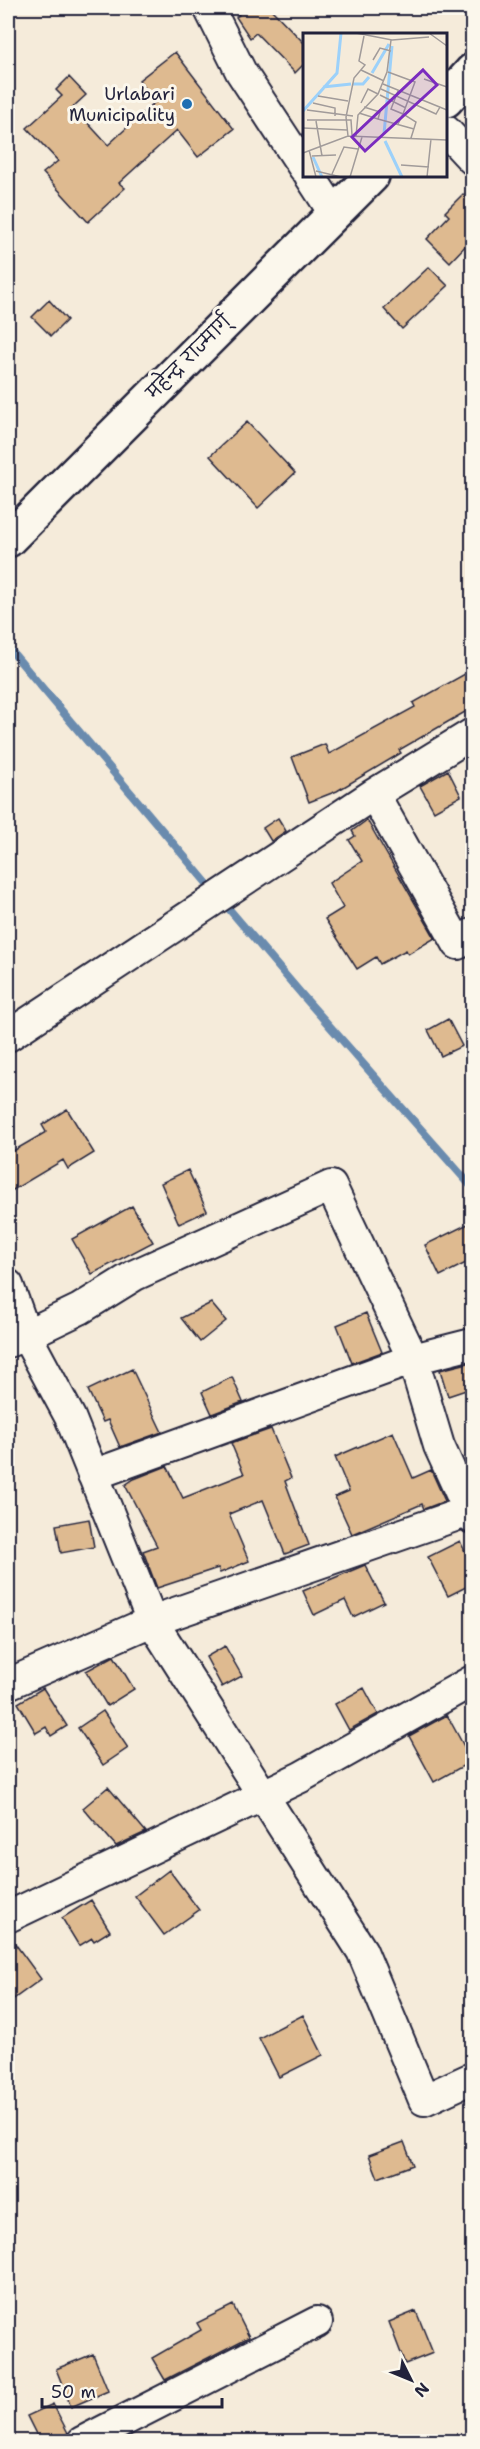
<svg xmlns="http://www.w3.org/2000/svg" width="480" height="2449" viewBox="0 0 480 2449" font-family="'Shantell Sans','Playpen Sans Deva',sans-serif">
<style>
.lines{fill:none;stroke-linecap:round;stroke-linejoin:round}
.stream{stroke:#6b8bae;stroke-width:8}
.building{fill:#deba90;stroke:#22223b;stroke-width:1.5}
.minor-casing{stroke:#22223b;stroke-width:34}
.highway-casing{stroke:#22223b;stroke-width:38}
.minor{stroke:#fbf7ec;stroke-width:30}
.highway{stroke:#fbf7ec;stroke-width:33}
.poi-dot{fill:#1f6fb2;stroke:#fbf7ec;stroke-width:2}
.labels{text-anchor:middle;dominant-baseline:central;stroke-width:6;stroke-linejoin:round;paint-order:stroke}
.poi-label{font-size:18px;fill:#22223b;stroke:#fbf7ec;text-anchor:end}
.street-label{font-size:18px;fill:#22223b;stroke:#fbf7ec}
.inset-river{fill:none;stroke:#9cd1fa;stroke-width:3}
.inset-road{fill:none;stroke:#a19b9a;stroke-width:1.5}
.view{fill:#7b2cbf;fill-opacity:0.15;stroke:#7b2cbf;stroke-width:3}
.inset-edge{fill:none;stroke:#22223b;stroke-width:3}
</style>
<rect width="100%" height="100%" fill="#f5ebda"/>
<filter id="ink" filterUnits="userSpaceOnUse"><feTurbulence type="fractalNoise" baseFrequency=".0167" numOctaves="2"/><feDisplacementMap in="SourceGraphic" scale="12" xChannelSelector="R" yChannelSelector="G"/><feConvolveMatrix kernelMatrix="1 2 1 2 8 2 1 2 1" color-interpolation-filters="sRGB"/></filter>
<g filter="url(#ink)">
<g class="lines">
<path class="stream" d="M8,647l207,246
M223,902l81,95 168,190"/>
</g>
<path class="building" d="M234,8h36l34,35v21l-9,9 -39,-40 -6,5 -14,-21 3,-2z
M175,52l59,77 -36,28 -21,-27 -58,53 6,5 -37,34 -45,-49 15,-12 -31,-33 35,-32 -6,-6 13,-13 17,18 -13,12 35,38 47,-43 -16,-22z
M463,194l9,9v36l-22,23 -23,-23 22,-23 -4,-4z
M429,267l19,19 -46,43 -18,-20z
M49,300l18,20 -16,16 -19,-19z
M247,422l48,51 -37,35 -48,-52z
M472,670v38l-73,42 2,3 -64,38 -28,11 -17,-45 33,-13 4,10 86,-47 -2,-4z
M448,770l13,26 -27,15 -14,-25z
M278,818l8,13 -15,10 -8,-13z
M367,820l68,118 -27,16 -2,-4 -26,14 -4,-7 -19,12 -32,-50 18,-11 -14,-25 33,-22 -13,-21 6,-4 -3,-5z
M448,1019l14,27 -21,10 -13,-26z
M67,1109l27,44 -26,16 -5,-9 -55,33v-39l38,-22 -4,-7z
M188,1170l19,41 -28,13 -18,-41z
M132,1206l21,36 -61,32 -20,-35z
M472,1222v38l-32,16 -15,-31z
M211,1303l15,18 -26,21 -19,-24z
M366,1313l16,39 -30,11 -15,-38z
M472,1362v26l-24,8 -8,-26z
M132,1369l30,63 -42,15 -12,-27 -5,2 -15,-32z
M232,1377l11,25 -31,12 -10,-22z
M271,1429l20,49 -6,3 24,64 -24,9 -22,-54 -34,14 20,47 -29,12 -2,-5 -61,20 -14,-37 14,-5 -32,-61 9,-6 33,-13 16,32 61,-24 -13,-31z
M393,1432l20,46 18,-8 14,31 -21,8 -2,-5 -70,30 -17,-37 14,-6 -14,-34z
M89,1519l5,28 -33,6 -5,-28z
M460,1541l12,25v18l-24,12 -20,-39z
M365,1565l19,37 -31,15 -8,-17 -31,15 -11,-24z
M225,1646l17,30 -20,11 -16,-30z
M114,1656l20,33 -27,17 -21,-35z
M43,1688l24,38 -16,10 -5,-9 -10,6 -18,-30z
M364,1688l14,26 -29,16 -14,-26z
M103,1711l25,37 -25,17 -25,-37z
M447,1715l25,46 -38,21 -25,-46z
M108,1787l38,45 -30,14 -33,-38z
M169,1870l30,40 -35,25 -29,-39z
M91,1900l19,31 -16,10 -2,-3 -13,8 -17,-28z
M8,1934l33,45 -33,24z
M303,2015l20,40 -44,22 -20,-39z
M404,2142l9,23 -35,13 -9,-23z
M233,2305l16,32 -84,43 -13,-22 49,-28 -4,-7z
M416,2311l17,42 -28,11 -16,-42z
M93,2354l15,37 -37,16 -15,-38z
M53,2404l15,29 -3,9h-25l-13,-26z"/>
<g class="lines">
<g class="minor-casing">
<path id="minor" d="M209,8l32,64 63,96
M446,131l26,28
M310,176l24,37
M472,734l-98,60 84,150 14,-10
M8,1036l366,-242
M8,1285l18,50 54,-26 55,-34 196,-89 82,173 26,87 33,72
M8,1342l18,-7 44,82 82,204 210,330 62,149 48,-22
M93,1475l320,-116 59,-15
M8,1684l144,-63 320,-111
M8,1917l293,-140 171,-96
M82,2442l235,-120"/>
</g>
<g class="highway-casing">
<path id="highway" d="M446,100l26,-29
M8,540l364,-364"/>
</g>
<use href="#minor" class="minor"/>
<use href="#highway" class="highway"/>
</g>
</g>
<circle class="poi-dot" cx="187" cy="104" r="6"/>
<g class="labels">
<g class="poi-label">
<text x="175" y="94">Urlabari<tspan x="175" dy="21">Municipality</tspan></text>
</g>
<g class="street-label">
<text transform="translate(189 357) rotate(-45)">महेन्द्र राज्मार्ग्</text>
</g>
</g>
<g transform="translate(303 33)">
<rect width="144" height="144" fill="#f5ebda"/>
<path class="inset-river" d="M69,40l17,-29M50,51h10l6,-7M20,54l28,-3M0,78l34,-38 4,-40M81,101l8,-88M82,108l17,36M10,124l9,20"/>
<path class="inset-road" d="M53,0l36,7 37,-3M126,0l18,13M70,27l7,-12 11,3M58,37l23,11M85,39l27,10 -12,32 13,8 -5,16M121,46l23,8M80,51l64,26M78,56l55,25 4,-7M95,58l-7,18 12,5 -5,10M77,62l26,13M15,63l30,5M10,70l22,5v8M58,70l7,-14 10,5M4,77l46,6M56,80l19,6 2,-7 -16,-5M75,86l36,10M4,87h44l1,15M13,88l6,35M0,95l44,2M45,103l-2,-19 8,-39 11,-13 -6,-4 5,-25M53,103l2,-21 20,-21 9,-22 4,-32M6,117l7,27M0,120l45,-17 99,4M9,123l24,-1M98,132l28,2M13,138l25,6M29,141l12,-27 14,2M47,144l12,-40M124,144l4,-38"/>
<path class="view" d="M120,37l14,15 -72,66 -13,-14z"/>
<rect width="144" height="144" class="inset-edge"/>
</g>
<rect width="480" height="2449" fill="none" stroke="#fbf7ec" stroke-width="30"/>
<rect x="15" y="15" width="450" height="2419" fill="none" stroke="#22223b" stroke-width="2" filter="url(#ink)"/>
<g transform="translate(411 2380) rotate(133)" stroke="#fbf7ec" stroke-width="4.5" paint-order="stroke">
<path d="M0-4.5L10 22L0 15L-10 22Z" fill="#22223b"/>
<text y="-9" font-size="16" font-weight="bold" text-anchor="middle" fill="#22223b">N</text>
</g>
<path d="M42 2398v9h180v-9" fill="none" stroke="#22223b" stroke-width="3"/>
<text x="51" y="2398" font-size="18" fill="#22223b" stroke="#fbf7ec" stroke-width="4.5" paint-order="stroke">50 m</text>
</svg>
